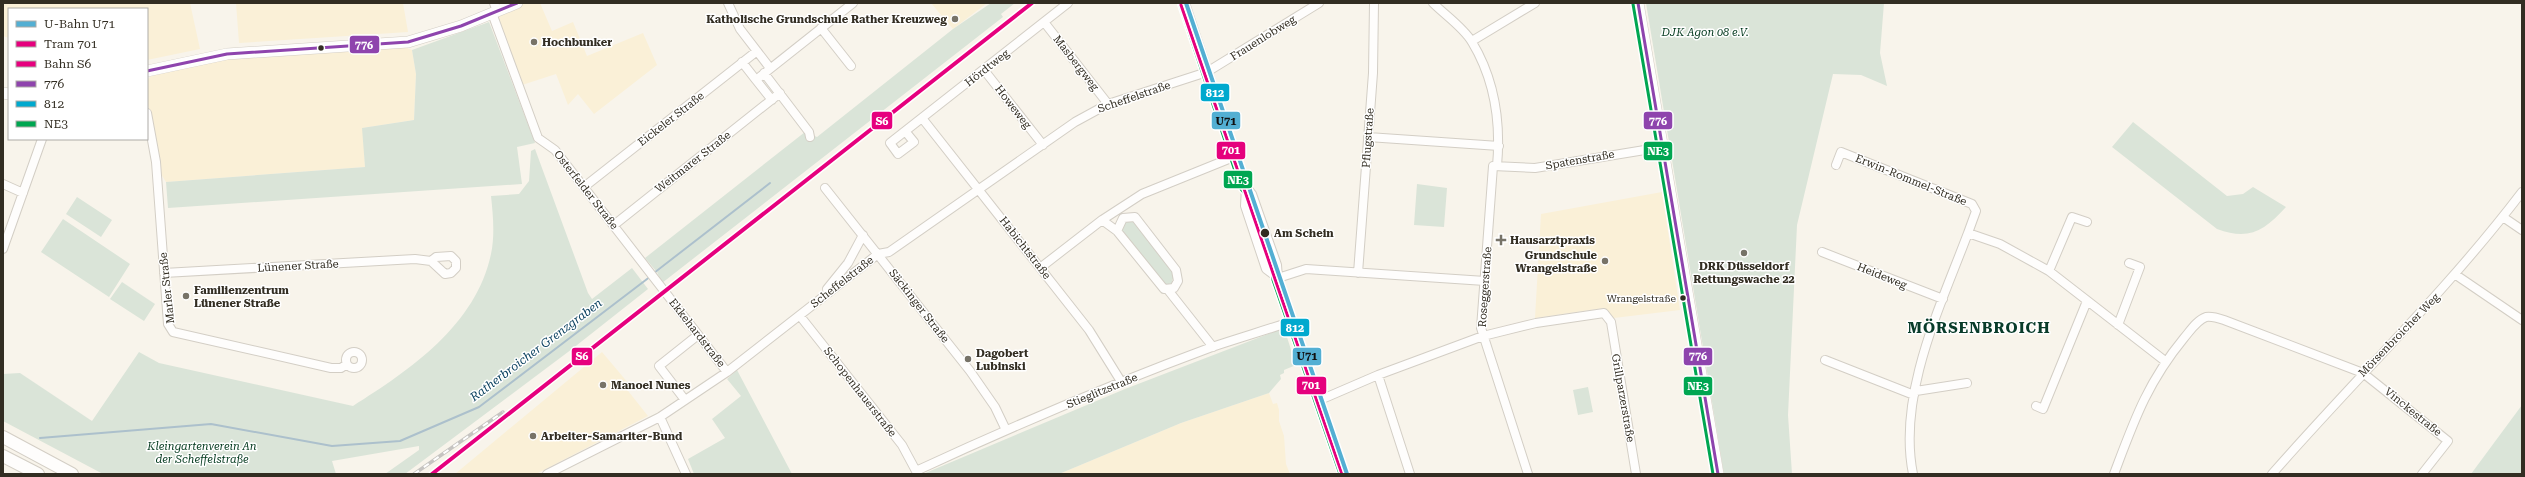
<svg xmlns="http://www.w3.org/2000/svg" width="2525" height="477" viewBox="0 0 2525 477" font-family="'Roboto Serif',serif">
<style>
.built{fill:#faf0d7}
.green{fill:#dae4d8}
.lines{fill:none;stroke-linecap:round;stroke-linejoin:round}
.stream{stroke:#acc0cc;stroke-width:2}
.minor-casing{stroke:#d3cec5;stroke-width:10}
.major-casing{stroke:#d3cec5;stroke-width:12}
.highway-casing{stroke:#d3cec5;stroke-width:14}
.minor{stroke:#fefdfc;stroke-width:8}
.major{stroke:#fefdfc;stroke-width:11}
.highway{stroke:#fefdfc;stroke-width:12}
.rail-casing{stroke:#c6c4c1;stroke-width:3.5}
.rail{stroke:#fff;stroke-width:2;stroke-dasharray:6;stroke-linecap:butt}
.bus-1-casing{stroke:#fff;stroke-width:6}
.bus-2-casing{stroke:#fff;stroke-width:6}
.bus-3-casing{stroke:#fff;stroke-width:6}
.bus-1{stroke:#8e44ad;stroke-width:3}
.bus-2{stroke:#00a9ce;stroke-width:3}
.bus-3{stroke:#00a651;stroke-width:3}
.rail-1-casing{stroke:#fff;stroke-width:7}
.rail-1{stroke:#e6007e;stroke-width:4}
.tram-1-casing{stroke:#fff;stroke-width:6}
.tram-1{stroke:#e5007d;stroke-width:3}
.metro-1-casing{stroke:#fff;stroke-width:7}
.metro-1{stroke:#53afd3;stroke-width:4}
.poi-dot{fill:#777368;stroke:#fff;stroke-width:1.5}
.bus-dot{fill:#322d22;stroke:#fff;stroke-width:1.5}
.labels{text-anchor:middle;dominant-baseline:central;stroke-width:3;stroke-linejoin:round;paint-order:stroke}
.bus-label{font-size:10px;fill:#322d22;stroke:#fff;text-anchor:end}
.poi-label{font-size:11px;font-weight:bold;fill:#322d22;stroke:#fff;text-anchor:start}
.park-label{font-size:11px;font-style:italic;fill:#00381c;stroke:#fff}
.street-label{font-size:11px;fill:#322d22;stroke:#fff}
.stop-label{font-size:11px;font-weight:bold;fill:#322d22;stroke:#fff;text-anchor:start}
.water-label{font-size:12px;font-style:italic;fill:#063d5c;stroke:#fff}
.district-label{font-size:15px;font-weight:bold;letter-spacing:1px;fill:#093c2b;stroke:#fff}
.line-badge{stroke:#fff;stroke-width:1.5}
.badge-label{font-size:11px;text-anchor:middle;font-weight:bold;fill:#fff}
.pale-badge-label{font-size:11px;text-anchor:middle;font-weight:bold;fill:#111}
</style>
<rect width="100%" height="100%" fill="#f8f4eb"/>
<path class="built" d="M3,3h187l10,46 -53,11v-51h-138v29l-6,-2z
M236,3h167l5,29 -169,11z
M522,3h18l12,28 21,-9 14,34 56,-23 14,32 -63,49 -16,-20 -10,11 -12,-31 -37,12 -22,-65 4,-10z
M931,3h56l-34,26z
M405,47l7,3 4,24 -2,46 -51,8 2,39 -199,15 -5,-8 -14,-75v-19l4,-4 73,-17z
M1662,192l18,118 -66,8 -10,-10 -69,10 6,-104z
M602,352l27,32 -4,3 23,29 -112,58h-81z
M1269,393l4,11 4,-1 2,7v11l5,15 2,28 4,10h-231l122,-51z"/>
<path class="green" d="M991,3h24l-14,11 2,3 -341,266 -5,-11 113,-89 -114,88 -11,-13 160,-126 12,5 136,-108z
M1646,3h238l-4,50 7,33 -26,-11 -28,-1 -36,151 -9,190 4,59h-68z
M489,22l46,121 -18,4 5,37 -354,24 -2,-26 199,-15 -3,-39 52,-8 2,-46 -4,-24z
M2133,122l94,74 16,-2 10,-7 33,20c-22,24 -37,34 -69,22l-105,-82z
M535,149l53,144 4,6 40,-31 16,21 -76,60 -167,125h-20l34,-24v-4l-87,15 4,13h-233l-100,-53v-47l17,-1 72,48 47,-69 20,11 194,43c57,-36 123,-81 138,-152 4,-19 2,-39 0,-58l28,-2 10,-13 2,-30z
M1417,184l30,4 -3,39 -30,-2z
M77,197l35,23 -11,17 -35,-23z
M63,219l67,45 -21,33 -68,-45z
M1133,220l41,54 -3,12h-6l-44,-56 2,-8z
M122,282l33,22 -11,17 -34,-22z
M1284,328l12,37 -12,5v3l-4,2 1,4 -12,14 -88,30 -122,51h-136l202,-85z
M737,370l55,104h-98l-6,-15 37,-21 -13,-19 29,-23 -14,-17z
M1588,387l5,25 -15,3 -5,-25z
M2522,405v69h-51z"/>
<g class="lines">
<path class="stream" d="M654,273l116,-90
M40,438l171,-14 121,22 68,-5 79,-34 172,-131"/>
<g class="minor-casing">
<path id="minor" d="M494,3l3,8
M728,3l12,26 30,39
M1185,3l61,184 6,7 25,71 1,13 67,196
M1433,3c12,12 31,25 39,39 23,38 29,80 25,124
M492,13l46,125 17,12 172,222
M1044,22l64,82
M821,28l30,38
M1472,41l63,-38
M742,62l14,18 97,-77
M984,70l59,75
M764,73l45,59 1,5
M756,80l16,20
M147,113l9,49 12,162 5,8 158,36h10l6,-4
M922,118l167,212 33,53
M905,131l9,11 -16,12 -8,-11 178,-140
M1368,137l131,9
M1836,165l5,-13 131,52 4,7 -8,22 32,11 49,27 116,90
M3,184l20,9
M584,187l173,-136
M1246,187l-1,19 21,63 12,9
M825,188l145,183 25,36 11,23
M2503,217l19,13
M1102,220l15,11 47,58 10,-1 4,-7 -2,-11 -41,-53 -12,1 -6,13
M614,225l166,-132
M3,249l39,-110
M1822,252l121,47
M1040,268l62,-48 40,-26 94,-38
M2049,271l23,-54 15,5
M164,273l251,-14 16,2 14,13 6,-1 5,-5v-7l-5,-5 -15,1 -5,4
M1358,273l15,-200 1,-70
M2456,275l66,45
M1278,278l28,-9 179,12
M827,289l21,-26 15,-28
M1168,290l45,57
M800,316l102,129 14,26c97,-45 196,-87 296,-124 27,-9 54,-17 81,-26
M2118,325l22,-58 -11,-4
M346 360a8 8 0 1 1 16 0a8 8 0 1 1-16 0Z
M1825,360l89,35
M1378,375l32,99
M1916,391l51,-8
M685,400l-26,-34 39,-31
M1320,400l58,-25 105,-39 53,-13 68,-10 7,9 25,152
M2036,406l7,3 44,-108
M660,417l26,57
M547,474l113,-57 67,-45 151,-118 11,-2 186,-130 33,-18 99,-32 112,-69
M1528,474l-47,-146 12,-162 42,2 128,-21
M1913,474c-16,-79 28,-169 55,-241
M2114,474c20,-53 33,-91 70,-136 6,-7 13,-18 22,-21 6,-1 12,1 18,3l139,53 85,68 -26,33
M2272,474c83,-95 174,-182 250,-282"/>
</g>
<g class="major-casing">
<path id="major" d="M1638,3l80,471
M147,71l80,-17 181,-12 53,-16 56,-23
M3,93l6,1"/>
</g>
<g class="highway-casing">
<path id="highway" d="M3,437l69,37
M3,456l35,18"/>
</g>
<use href="#minor" class="minor"/>
<use href="#major" class="major"/>
<use href="#highway" class="highway"/>
<g class="rail-casing">
<path id="rail" d="M414,474l89,-62"/>
</g>
<use href="#rail" class="rail"/>
<g class="bus-1-casing">
<path id="bus-1" d="M1638,3l80,471
M147,71l80,-17 181,-12 53,-16 56,-23"/>
</g>
<g class="bus-2-casing">
<path id="bus-2" d="M1185,3l61,184 6,7 25,71 1,13 67,196"/>
</g>
<g class="bus-3-casing">
<path id="bus-3" d="M1633,4l80,470
M1180,5l61,184 7,8 24,69 1,14 67,194"/>
</g>
<use href="#bus-1" class="bus-1"/>
<use href="#bus-2" class="bus-2"/>
<use href="#bus-3" class="bus-3"/>
<g class="rail-1-casing">
<path id="rail-1" d="M432,474l600,-471"/>
</g>
<use href="#rail-1" class="rail-1"/>
<g class="tram-1-casing">
<path id="tram-1" d="M1181,5l161,469"/>
</g>
<use href="#tram-1" class="tram-1"/>
<g class="metro-1-casing">
<path id="metro-1" d="M1186,3l161,471"/>
</g>
<use href="#metro-1" class="metro-1"/>
</g>
<g class="poi-dot">
<circle cx="955" cy="19" r="4"/>
<circle cx="534" cy="42" r="4"/>
<path d="M1499 234h4v4h4v4h-4v4h-4v-4h-4v-4h4z"/>
<circle cx="1744" cy="253" r="4"/>
<circle cx="1605" cy="261" r="4"/>
<circle cx="186" cy="296" r="4"/>
<circle cx="968" cy="359" r="4"/>
<circle cx="603" cy="385" r="4"/>
<circle cx="533" cy="436" r="4"/>
</g>
<g class="bus-dot">
<circle cx="321" cy="48" r="3.5"/>
<circle cx="1265" cy="233" r="5"/>
<circle cx="1683" cy="298" r="3.5"/>
</g>
<g class="labels">
<g class="bus-label">
<text x="1676" y="298">Wrangelstraße</text>
</g>
<g class="poi-label">
<text x="947" y="19" text-anchor="end">Katholische Grundschule Rather Kreuzweg</text>
<text x="542" y="42">Hochbunker</text>
<text x="1510" y="240">Hausarztpraxis</text>
<text x="1597" y="255" text-anchor="end">Grundschule<tspan x="1597" dy="13">Wrangelstraße</tspan></text>
<text x="1744" y="266" text-anchor="middle">DRK Düsseldorf<tspan x="1744" dy="13">Rettungswache 22</tspan></text>
<text x="194" y="290">Familienzentrum<tspan x="194" dy="13">Lünener Straße</tspan></text>
<text x="976" y="353">Dagobert<tspan x="976" dy="13">Lubinski</tspan></text>
<text x="611" y="385">Manoel Nunes</text>
<text x="541" y="436">Arbeiter-Samariter-Bund</text>
</g>
<g class="park-label">
<text x="1705" y="32">DJK Agon 08 e.V.</text>
<text x="202" y="446">Kleingartenverein An<tspan x="202" dy="13">der Scheffelstraße</tspan></text>
</g>
<g class="street-label">
<text transform="translate(1263 38) rotate(-32)">Frauenlobweg</text>
<text transform="translate(1076 63) rotate(52)">Masbergweg</text>
<text transform="translate(987 68) rotate(-38)">Hördtweg</text>
<text transform="translate(1134 97) rotate(-19)">Scheffelstraße</text>
<text transform="translate(1013 107) rotate(52)">Howeweg</text>
<text transform="translate(671 119) rotate(-38)">Eickeler Straße</text>
<text transform="translate(1368 138) rotate(-86)">Pflugstraße</text>
<text transform="translate(1580 160) rotate(-10)">Spatenstraße</text>
<text transform="translate(693 162) rotate(-38)">Weitmarer Straße</text>
<text transform="translate(1911 180) rotate(22)">Erwin-Rommel-Straße</text>
<text transform="translate(586 190) rotate(52)">Osterfelder Straße</text>
<text transform="translate(1025 248) rotate(52)">Habichtstraße</text>
<text transform="translate(298 266) rotate(-3)">Lünener Straße</text>
<text transform="translate(1882 276) rotate(22)">Heideweg</text>
<text transform="translate(842 282) rotate(-38)">Scheffelstraße</text>
<text transform="translate(1485 287) rotate(-86)">Roseggerstraße</text>
<text transform="translate(167 288) rotate(-96)">Marler Straße</text>
<text transform="translate(919 306) rotate(52)">Säckinger Straße</text>
<text transform="translate(697 333) rotate(52)">Ekkehardstraße</text>
<text transform="translate(2399 335) rotate(-46)">Mörsenbroicher Weg</text>
<text transform="translate(1102 391) rotate(-22)">Stieglitzstraße</text>
<text transform="translate(860 392) rotate(52)">Schopenhauerstraße</text>
<text transform="translate(1623 398) rotate(80)">Grillparzerstraße</text>
<text transform="translate(2413 412) rotate(39)">Vinckestraße</text>
</g>
<g class="stop-label">
<text x="1274" y="233">Am Schein</text>
</g>
<g class="water-label">
<text transform="translate(536 350) rotate(-37)">Ratherbroicher Grenzgraben</text>
</g>
<g class="district-label">
<text x="1979" y="328">MÖRSENBROICH</text>
</g>
</g>
<g class="line-badge">
<rect x="349" y="35" width="31" height="19" rx="4" fill="#8e44ad"/>
<rect x="1200" y="83" width="30" height="19" rx="4" fill="#00a9ce"/>
<rect x="871" y="111" width="22" height="19" rx="4" fill="#e6007e"/>
<rect x="1211" y="111" width="30" height="19" rx="4" fill="#53afd3"/>
<rect x="1643" y="111" width="30" height="19" rx="4" fill="#8e44ad"/>
<rect x="1216" y="141" width="30" height="19" rx="4" fill="#e5007d"/>
<rect x="1643" y="141" width="30" height="20" rx="4" fill="#00a651"/>
<rect x="1223" y="170" width="30" height="19" rx="4" fill="#00a651"/>
<rect x="1280" y="318" width="30" height="19" rx="4" fill="#00a9ce"/>
<rect x="1292" y="347" width="30" height="19" rx="4" fill="#53afd3"/>
<rect x="571" y="347" width="22" height="19" rx="4" fill="#e6007e"/>
<rect x="1683" y="347" width="30" height="19" rx="4" fill="#8e44ad"/>
<rect x="1296" y="376" width="31" height="19" rx="4" fill="#e5007d"/>
<rect x="1683" y="376" width="30" height="20" rx="4" fill="#00a651"/>
</g>
<g class="badge-label">
<text x="364" y="49">776</text>
<text x="1215" y="97">812</text>
<text x="882" y="125">S6</text>
<text x="1658" y="125">776</text>
<text x="1231" y="154">701</text>
<text x="1658" y="155">NE3</text>
<text x="1238" y="184">NE3</text>
<text x="1295" y="332">812</text>
<text x="582" y="360">S6</text>
<text x="1698" y="360">776</text>
<text x="1311" y="389">701</text>
<text x="1698" y="390">NE3</text>
</g>
<g class="pale-badge-label">
<text x="1226" y="125">U71</text>
<text x="1307" y="360">U71</text>
</g>
<rect width="2525" height="477" fill="none" stroke="#322d22" stroke-width="8"/>
<rect x="8" y="8" width="140" height="132" fill="#ffffff" stroke="#adaba7"/>
<rect x="16" y="21" width="20" height="6" fill="#53afd3" stroke="#adaba7"/>
<text x="44" y="28" font-size="12" fill="#322d22">U-Bahn U71</text>
<rect x="16" y="41" width="20" height="6" fill="#e5007d" stroke="#adaba7"/>
<text x="44" y="48" font-size="12" fill="#322d22">Tram 701</text>
<rect x="16" y="61" width="20" height="6" fill="#e6007e" stroke="#adaba7"/>
<text x="44" y="68" font-size="12" fill="#322d22">Bahn S6</text>
<rect x="16" y="81" width="20" height="6" fill="#8e44ad" stroke="#adaba7"/>
<text x="44" y="88" font-size="12" fill="#322d22">776</text>
<rect x="16" y="101" width="20" height="6" fill="#00a9ce" stroke="#adaba7"/>
<text x="44" y="108" font-size="12" fill="#322d22">812</text>
<rect x="16" y="121" width="20" height="6" fill="#00a651" stroke="#adaba7"/>
<text x="44" y="128" font-size="12" fill="#322d22">NE3</text>
</svg>
